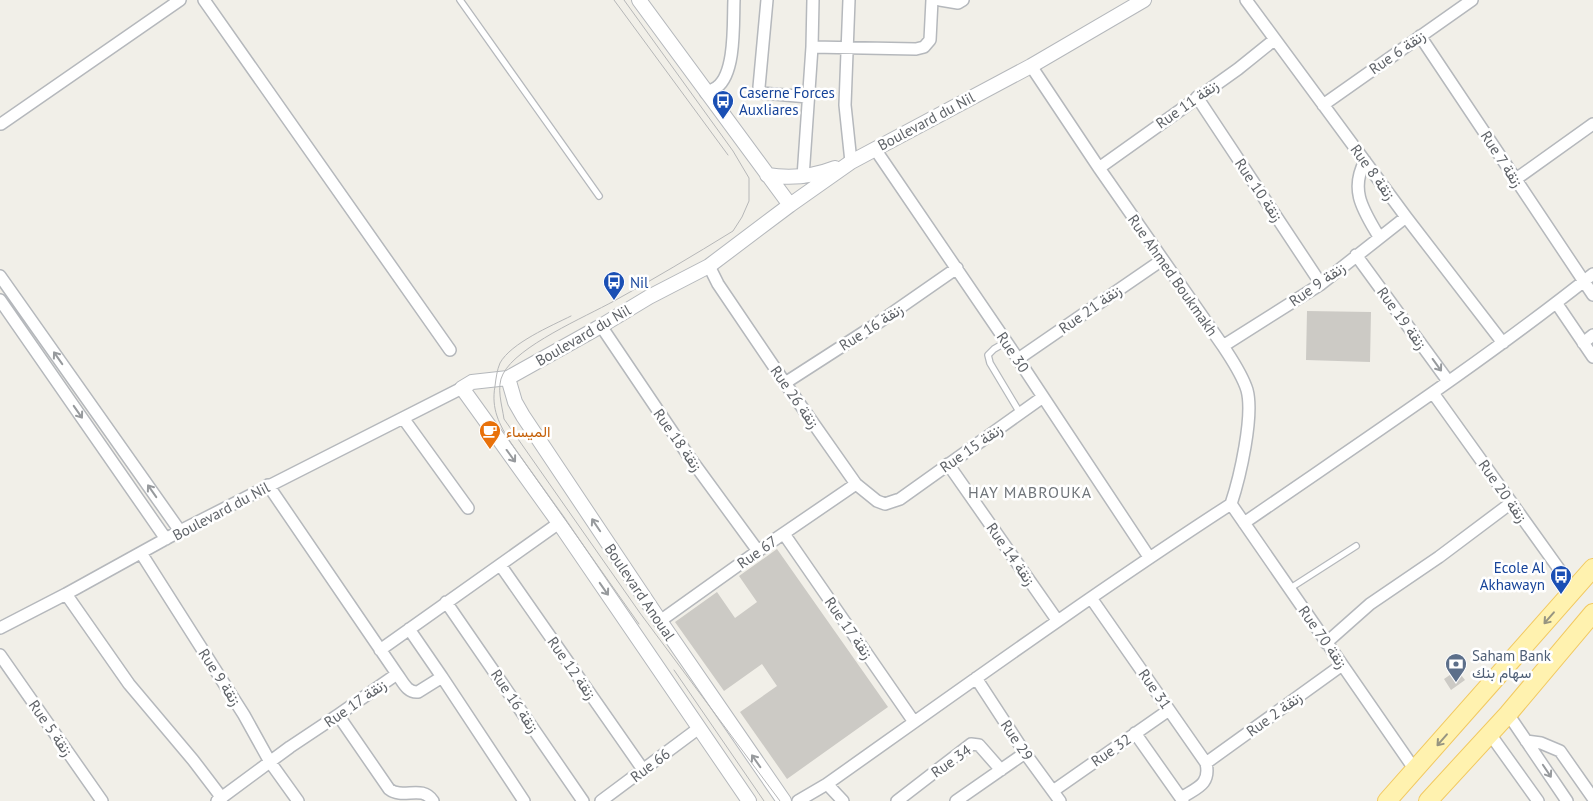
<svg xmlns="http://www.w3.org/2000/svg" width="1593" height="801" viewBox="0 0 1593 801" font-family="'PT Sans',Vazirmatn,sans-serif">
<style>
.building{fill:#cccac5}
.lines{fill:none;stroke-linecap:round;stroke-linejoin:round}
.service-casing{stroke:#b5b8bc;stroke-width:8}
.minor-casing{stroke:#b5b8bc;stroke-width:14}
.tertiary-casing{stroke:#b5b8bc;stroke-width:16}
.primary-casing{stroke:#f2c960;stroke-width:20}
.service{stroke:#fff;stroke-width:5.5}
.minor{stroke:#fff;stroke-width:11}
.tertiary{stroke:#fff;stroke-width:14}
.primary{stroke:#fff2af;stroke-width:18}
.tram{stroke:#b6b7b8;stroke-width:1}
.oneway{stroke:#979a9d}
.oneway2{stroke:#979581}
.labels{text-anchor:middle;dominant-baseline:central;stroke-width:5;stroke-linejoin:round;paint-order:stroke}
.street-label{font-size:15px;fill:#5f6368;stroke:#fff}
.transit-label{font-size:15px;fill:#164399;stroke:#fff;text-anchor:start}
.food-label{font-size:15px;fill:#c56008;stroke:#fff;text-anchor:start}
.service-label{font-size:15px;fill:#4e5e75;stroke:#fff;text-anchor:start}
.neighbourhood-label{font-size:16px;letter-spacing:1px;fill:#70757a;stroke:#fff}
</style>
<rect width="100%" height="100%" fill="#f1efe8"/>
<path class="building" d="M1307,311l64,1 -1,50 -64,-2z
M777,549l111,158 -101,72 -47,-67 37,-26 -15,-22 -38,27 -49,-69 42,-30 18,26 22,-16 -18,-26z
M1457,670l8,10 -14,10 -7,-11z"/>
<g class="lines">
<g class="service-casing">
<path id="service" d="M460,0l139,196
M1006,342l-12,7 -6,6 2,8 30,50
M1289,589l67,-43"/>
</g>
<g class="minor-casing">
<path id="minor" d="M204,0l246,350
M767,0l-8,87 2,6 47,4
M813,0l-1,47 104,2 8,-2 6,-7 2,-40
M849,0l-4,105 6,57
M940,0l18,3 5,-3
M1246,0l160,217 97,126
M1420,36l173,259
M1031,66l68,102 124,178c9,14 19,28 24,44 7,26 -7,87 -16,114
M706,93c4,-2 8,-4 11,-6 19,-14 16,-65 17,-87
M1197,97l124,187
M1323,105l149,-105
M1,124l179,-124
M875,149l143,210 131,198
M1365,161c-16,30 -1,50 14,76
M1099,168l139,-99 36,-29
M803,177l9,-130
M1516,179l77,-55
M1356,255l92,126
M709,266l9,18 67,99 71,101 21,17 8,3 15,-5 143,-102
M0,276l180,255
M0,300l166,239
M1557,304l36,53
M601,326l89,132 68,93
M1583,343l10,-8
M1223,346l98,-62 85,-67
M1018,359l144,-99
M785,383l90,-58 82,-57
M1433,393l141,197
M403,418l65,90
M948,464l109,156
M268,485l129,189
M1231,504l184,266
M1244,523c117,-81 237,-160 349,-249
M784,534l130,188
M141,553l103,162 26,47 28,39
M501,566l143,205
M66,594l63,90 64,76 29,38
M1091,598l115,165c5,22 -10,25 -25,35
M446,602l137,199
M660,621l98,-70 98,-67
M0,628l66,-34 114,-63 282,-143
M409,629l33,48
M1326,643l44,-39 69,-47 72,-54
M380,650l179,-127
M0,655l102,146
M976,678l49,75 35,48
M1508,714l59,87
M338,715l51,74c14,11 33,-5 44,12
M1135,733l48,68
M1490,734l48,67
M1526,741l15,2 19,8 33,47
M1206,763l136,-98
M827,784l16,17
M1053,791l116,-81
M217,801l73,-54 48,-32 59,-41c6,8 10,19 21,18l24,-15 82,124
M601,801l98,-73
M798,801l29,-17c134,-95 267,-191 404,-280
M897,801l74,-57 8,1 22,25
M956,801l69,-48"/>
</g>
<g class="tertiary-casing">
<path id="tertiary" d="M639,0l151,205
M767,175c24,4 45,2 68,-7
M508,378l7,24 8,14 137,205 124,180
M749,801l-190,-278 -97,-135 10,-6 36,-4 93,-52 48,-29 60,-31 81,-61 61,-43 180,-96 113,-66"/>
</g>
<g class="primary-casing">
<path id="primary" d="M1387,801l206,-233
M1428,801l80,-87 85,-101"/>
</g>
<use href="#service" class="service"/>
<use href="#minor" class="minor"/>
<use href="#tertiary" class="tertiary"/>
<use href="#primary" class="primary"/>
<path class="tram" d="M614,0l114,155
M624,0l109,151 16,27v23l-7,16 -9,14c-39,24 -79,48 -119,70 -29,16 -97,45 -111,73 -7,13 -1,31 1,45l136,194 140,188
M571,316c-20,10 -60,27 -71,47 -3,7 -4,15 -5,23 -4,23 4,38 16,57l128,181
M674,670l90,131"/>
</g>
<defs><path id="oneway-shaft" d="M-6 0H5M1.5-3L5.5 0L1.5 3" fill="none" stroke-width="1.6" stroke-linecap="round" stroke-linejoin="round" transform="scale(1.25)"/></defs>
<g class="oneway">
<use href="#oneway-shaft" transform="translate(58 358) rotate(-125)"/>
<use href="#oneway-shaft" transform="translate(1437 365) rotate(54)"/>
<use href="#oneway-shaft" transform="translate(78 412) rotate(55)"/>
<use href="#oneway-shaft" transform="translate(511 456) rotate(54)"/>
<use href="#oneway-shaft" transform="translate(152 491) rotate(-125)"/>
<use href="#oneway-shaft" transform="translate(596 525) rotate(-124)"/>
<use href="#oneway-shaft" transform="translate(604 589) rotate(55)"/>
<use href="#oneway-shaft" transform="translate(756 761) rotate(-125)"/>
<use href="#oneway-shaft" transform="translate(1547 771) rotate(56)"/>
</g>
<g class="oneway2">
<use href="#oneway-shaft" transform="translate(1549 618) rotate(131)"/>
<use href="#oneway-shaft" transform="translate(1442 740) rotate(131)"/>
</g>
<defs>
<g id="bus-pin" transform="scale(1.125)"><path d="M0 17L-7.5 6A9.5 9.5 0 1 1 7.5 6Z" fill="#1a4fb4" stroke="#fff"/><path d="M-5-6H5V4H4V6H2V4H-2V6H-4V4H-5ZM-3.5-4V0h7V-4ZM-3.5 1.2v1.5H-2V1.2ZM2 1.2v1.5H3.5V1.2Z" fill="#fff"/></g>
<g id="cafe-pin" transform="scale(1.125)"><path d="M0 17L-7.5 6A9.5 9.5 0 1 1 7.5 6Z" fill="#e8710a" stroke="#fff"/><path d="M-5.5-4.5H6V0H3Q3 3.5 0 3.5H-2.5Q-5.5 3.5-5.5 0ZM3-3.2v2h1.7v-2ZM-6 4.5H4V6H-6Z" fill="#fff"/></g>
<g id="bank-pin" transform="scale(1.125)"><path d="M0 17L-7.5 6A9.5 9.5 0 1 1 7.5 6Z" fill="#5c6f8a" stroke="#fff"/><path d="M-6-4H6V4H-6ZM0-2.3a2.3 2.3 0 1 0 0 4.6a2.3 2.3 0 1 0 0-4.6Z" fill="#fff"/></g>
</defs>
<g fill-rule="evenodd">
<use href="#bus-pin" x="723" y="101"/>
<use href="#bus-pin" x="614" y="282"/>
<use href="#cafe-pin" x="490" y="431"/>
<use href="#bus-pin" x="1561" y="576"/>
<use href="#bank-pin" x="1456" y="664"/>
</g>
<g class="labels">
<g class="street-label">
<text transform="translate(1397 52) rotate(-35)">Rue 6 زنقة</text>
<text transform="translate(1187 104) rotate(-35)">Rue 11 زنقة</text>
<text transform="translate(926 121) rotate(-28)">Boulevard du Nil</text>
<text transform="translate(1502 159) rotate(57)">Rue 7 زنقة</text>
<text transform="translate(1373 172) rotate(54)">Rue 8 زنقة</text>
<text transform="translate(1259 190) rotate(56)">Rue 10 زنقة</text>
<text transform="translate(1173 275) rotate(55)">Rue Ahmed Boukmakh</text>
<text transform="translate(1317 284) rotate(-35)">Rue 9 زنقة</text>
<text transform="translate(1090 309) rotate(-35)">Rue 21 زنقة</text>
<text transform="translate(1402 318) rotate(54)">Rue 19 زنقة</text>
<text transform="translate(871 327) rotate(-33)">Rue 16 زنقة</text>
<text transform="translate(583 335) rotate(-30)">Boulevard du Nil</text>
<text transform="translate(1013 352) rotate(56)">Rue 30</text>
<text transform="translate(795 397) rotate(55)">Rue 26 زنقة</text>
<text transform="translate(678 440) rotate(55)">Rue 18 زنقة</text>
<text transform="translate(971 448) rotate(-35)">Rue 15 زنقة</text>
<text transform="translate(1503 491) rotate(55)">Rue 20 زنقة</text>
<text transform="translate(221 511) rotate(-28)">Boulevard du Nil</text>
<text transform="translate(757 552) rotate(-35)">Rue 67</text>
<text transform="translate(1011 554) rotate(55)">Rue 14 زنقة</text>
<text transform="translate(640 592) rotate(56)">Boulevard Anoual</text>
<text transform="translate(849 628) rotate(55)">Rue 17 زنقة</text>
<text transform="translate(1323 637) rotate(55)">Rue 70 زنقة</text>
<text transform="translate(572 668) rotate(55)">Rue 12 زنقة</text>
<text transform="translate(220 677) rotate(57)">Rue 9 زنقة</text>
<text transform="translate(1155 689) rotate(55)">Rue 31</text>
<text transform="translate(515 701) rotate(56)">Rue 16 زنقة</text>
<text transform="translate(355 703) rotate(-35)">Rue 17 زنقة</text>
<text transform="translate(1274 714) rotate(-36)">Rue 2 زنقة</text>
<text transform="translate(51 728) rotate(55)">Rue 5 زنقة</text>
<text transform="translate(1017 740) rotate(56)">Rue 29</text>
<text transform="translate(1111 750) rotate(-35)">Rue 32</text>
<text transform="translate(951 761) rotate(-35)">Rue 34</text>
<text transform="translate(650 765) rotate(-37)">Rue 66</text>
</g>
<g class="transit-label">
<text x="739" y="92">Caserne Forces<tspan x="739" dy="17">Auxliares</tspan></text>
<text x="630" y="282">Nil</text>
<text x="1545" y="567" text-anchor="end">Ecole Al<tspan x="1545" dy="17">Akhawayn</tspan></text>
</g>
<g class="food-label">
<text x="506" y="431">الميساء</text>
</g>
<g class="service-label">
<text x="1472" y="655">Saham Bank<tspan x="1472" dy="17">سهام بنك</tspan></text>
</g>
<g class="neighbourhood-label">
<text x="1030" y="492">HAY MABROUKA</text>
</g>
</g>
</svg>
